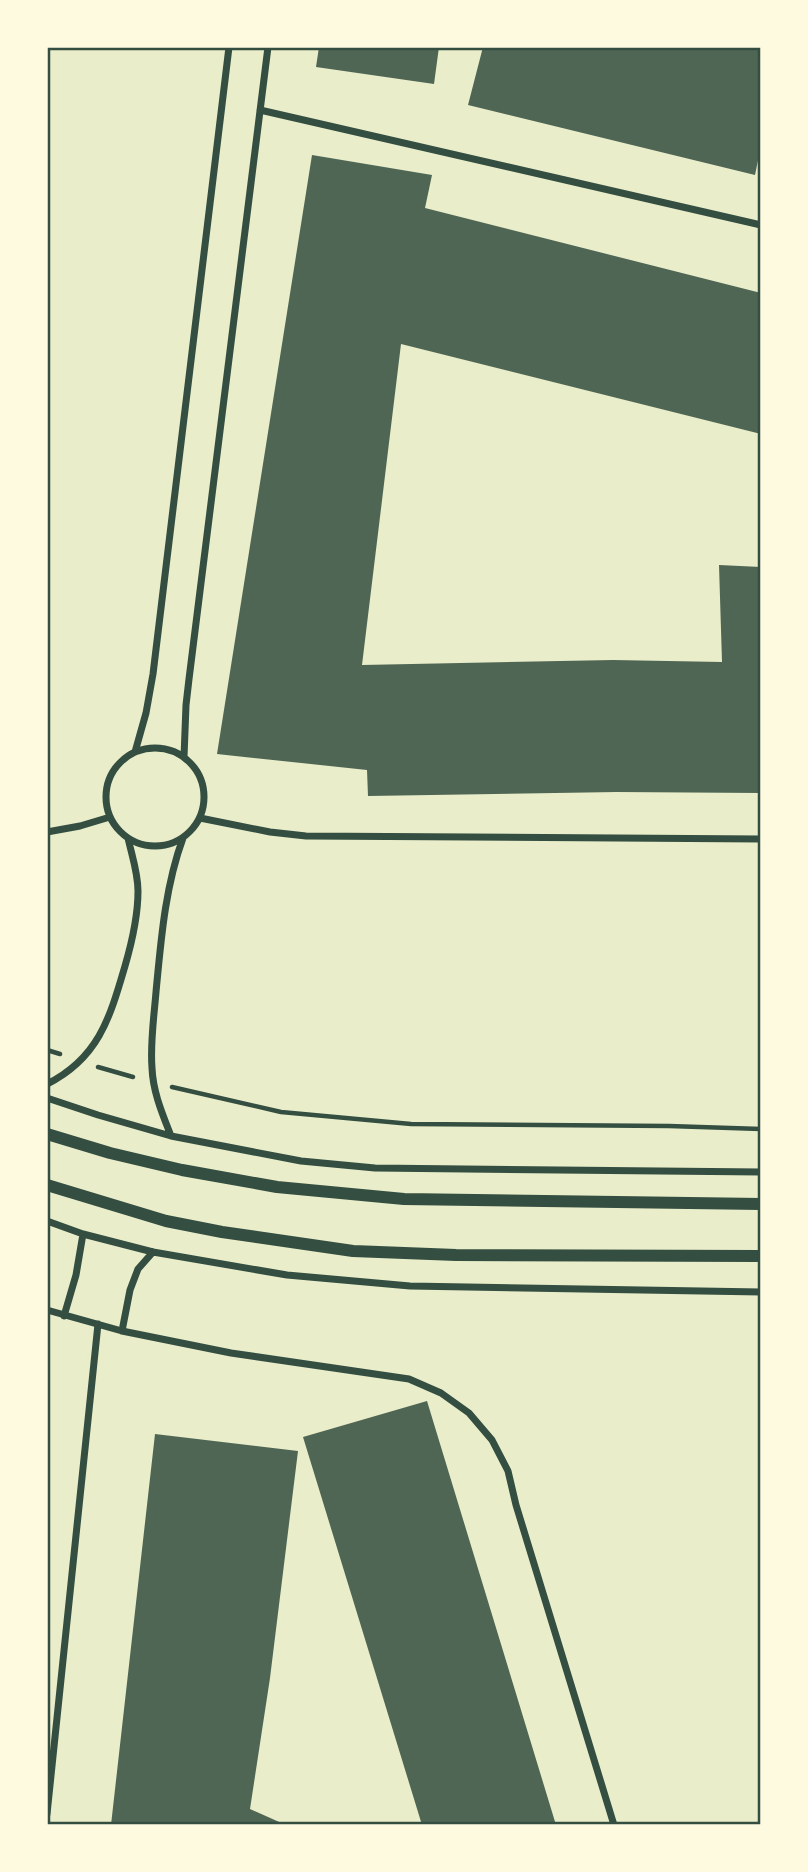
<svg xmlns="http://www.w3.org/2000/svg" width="808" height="1872" viewBox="0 0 808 1872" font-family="Cabin,sans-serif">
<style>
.building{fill:#4f6655}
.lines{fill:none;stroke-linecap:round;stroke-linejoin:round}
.path{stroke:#344e41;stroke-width:4.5}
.minor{stroke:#344e41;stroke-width:7}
.tertiary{stroke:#344e41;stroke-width:12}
.neatline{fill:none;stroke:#344e41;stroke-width:2.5}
</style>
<rect width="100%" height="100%" fill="#e9edc9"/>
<path class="building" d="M319,47h120l-5,37 -118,-17z
M483,47h278v99l-6,29 -287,-70z
M312,155l120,20 -7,33 336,85v141l-360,-90 -39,321 251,-5 109,2 -3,-97 42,2v226l-144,-1 -249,4 -1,-26 -150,-16z
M427,1401l129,424h-134l-119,-388z
M155,1434l143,17 -28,227 -20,131 36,16h-175z"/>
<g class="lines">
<path class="path" d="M47,1050l13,4
M98,1067l35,10
M172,1087l109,25 130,12 258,2 92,3"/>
<path class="minor" d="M260,110l501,115
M106 797a49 49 0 1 1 98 0a49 49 0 1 1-98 0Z
M135,752l11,-39 7,-39 76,-627
M184,757l2,-52 3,-26 79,-632
M200,818l70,14 36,4 455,3
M47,832l33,-6 30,-9
M47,1084c52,-26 63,-67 78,-118 7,-24 13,-49 13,-75 0,-18 -6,-35 -10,-53
M47,1098l51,17 73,21 130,25 74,7 386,4
M171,1136c-9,-23 -18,-44 -19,-68 -2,-25 2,-51 4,-76 5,-52 9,-105 27,-154
M47,1221l36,13 70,18 134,23 123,11 351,6
M47,1310l75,21 109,22 178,26 32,14 28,20 23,27 16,31 8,34 98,320
M64,1316l12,-41 7,-41
M122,1331l8,-41 8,-21 15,-17
M47,1814l51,-490
M47,1824v1"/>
<path class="tertiary" d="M47,1134l63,19 72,17 95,17 127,12 357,5
M47,1185l119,36 56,11 131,19 103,4 305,1"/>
</g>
<rect width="808" height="1872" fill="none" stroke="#fefae0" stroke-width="98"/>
<rect x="49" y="49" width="710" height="1774" class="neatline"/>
</svg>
